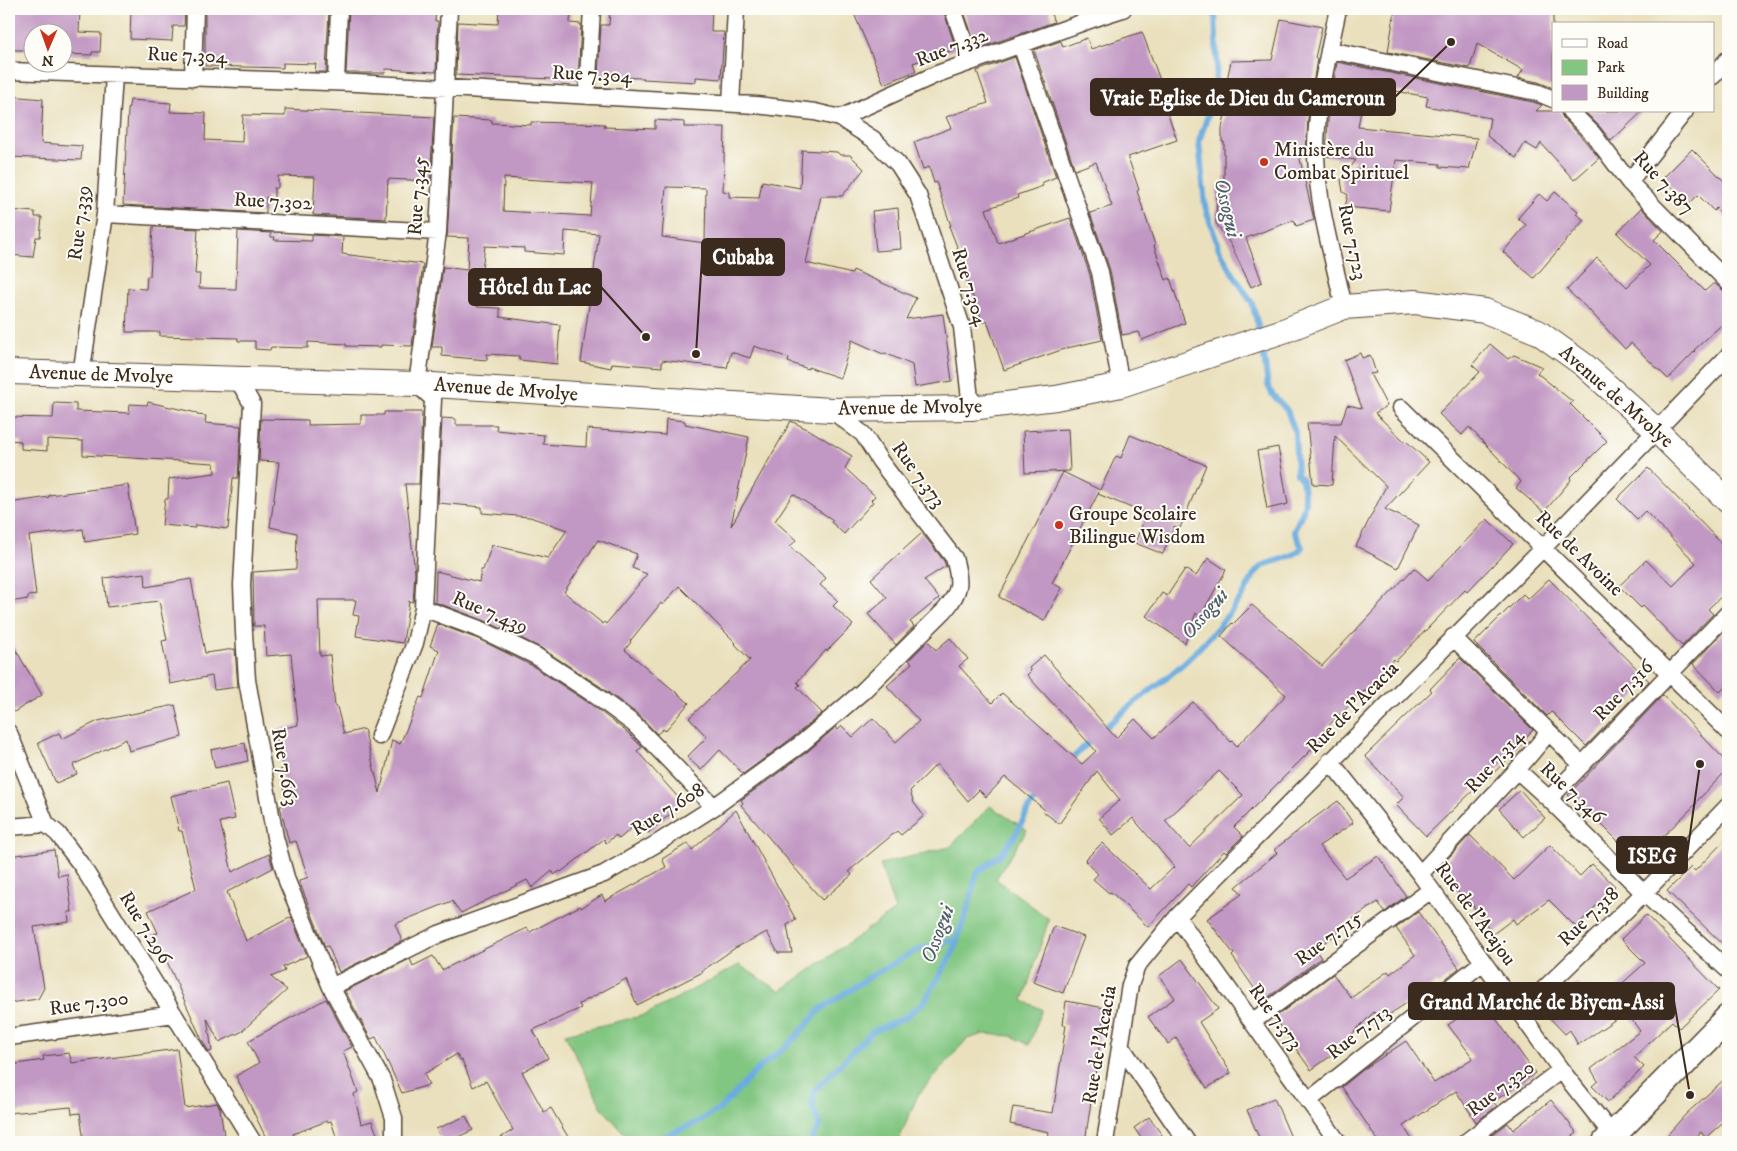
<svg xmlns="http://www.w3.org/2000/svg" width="1737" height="1151" viewBox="0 0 1737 1151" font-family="'IM FELL DW Pica',serif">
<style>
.green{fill:#81c681;stroke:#5e7850}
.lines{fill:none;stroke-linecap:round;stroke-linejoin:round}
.stream{stroke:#6bacdf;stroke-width:6}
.building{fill:#c197c3;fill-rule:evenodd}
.minor-casing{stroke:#554536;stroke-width:19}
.secondary-casing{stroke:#554536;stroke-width:26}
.primary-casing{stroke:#554536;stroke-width:29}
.minor{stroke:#fff;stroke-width:16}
.secondary{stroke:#fff;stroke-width:24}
.primary{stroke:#fff;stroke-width:26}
.poi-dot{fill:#c8321e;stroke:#fdfcf7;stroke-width:2}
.labels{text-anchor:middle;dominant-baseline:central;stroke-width:4;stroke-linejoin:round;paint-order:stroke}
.street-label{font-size:20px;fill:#3b2a1e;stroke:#fdfcf7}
.poi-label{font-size:20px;fill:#3b2a1e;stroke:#fdfcf7;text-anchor:start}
.water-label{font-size:21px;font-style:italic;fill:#4e5e6b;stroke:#fdfcf7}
.leader{fill:none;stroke:#3b2a1e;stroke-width:2}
.callout-dot{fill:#3b2a1e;stroke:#fdfcf7;stroke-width:2}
.callout{fill:#3b2a1e;stroke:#3b2a1e;stroke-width:2}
.callout-label{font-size:21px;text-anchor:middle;font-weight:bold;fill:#fff}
</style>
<rect width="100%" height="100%" fill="#fdfcf7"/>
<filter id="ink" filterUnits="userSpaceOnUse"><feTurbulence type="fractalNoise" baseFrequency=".02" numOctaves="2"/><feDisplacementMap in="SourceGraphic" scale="10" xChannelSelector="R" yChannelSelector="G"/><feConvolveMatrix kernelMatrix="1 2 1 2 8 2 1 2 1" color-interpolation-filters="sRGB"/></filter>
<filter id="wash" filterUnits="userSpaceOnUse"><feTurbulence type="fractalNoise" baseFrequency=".0096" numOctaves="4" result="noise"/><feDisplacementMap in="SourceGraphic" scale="20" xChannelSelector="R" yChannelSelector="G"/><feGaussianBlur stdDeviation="1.12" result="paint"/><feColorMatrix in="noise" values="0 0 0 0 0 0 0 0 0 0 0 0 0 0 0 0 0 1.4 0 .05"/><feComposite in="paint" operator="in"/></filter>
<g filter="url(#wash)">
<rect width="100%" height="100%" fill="#eae0bd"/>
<path class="green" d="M990,806l37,24 -31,49 53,40 -26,82 19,8 -13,36 -17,-9 -28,-2 -17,5 -49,56 -20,47h-266l-30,-34 -37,-74 80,-19 94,-50 41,26 115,-81 -15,-46 70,-17z"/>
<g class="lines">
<path class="stream" d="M1215,9l2,56 -4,36 -14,40 6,65 14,43 13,23 20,31 8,30
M1101,732c23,-24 51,-41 76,-63 25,-21 47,-48 66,-74 5,-7 8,-16 13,-23 10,-14 36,-10 46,-25l-8,-16 9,-20 2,-10 -3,-21 -5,-6 -2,-42 -8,-22 -15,-16 -4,-9 -6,-42
M1068,763l25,-25
M654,1142l6,-4 38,-16 23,-14 38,-40 30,-24 32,-35 50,-33 46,-26 40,-11
M810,1142l10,-17 -8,-18 2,-16 58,-59 34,-15 18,-15 28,-48 16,-47 9,-34 25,-20 14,-19 13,-26 9,-12"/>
</g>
<g id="blocks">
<path class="building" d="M9,9h71l-1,23 22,1 -1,19h-8v3l-30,-1v-22h-30v18h-23z
M131,9h54l-1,17h-11l-1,15 -42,-2z
M205,9h124l-3,63h-11l1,-8 -33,-1v5l-78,-2z
M349,9h87l-1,12h3l-2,51 -50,-3 -1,4h-39z
M499,9h72l-1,14 11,1 -3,56 -122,-5 2,-53 40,2z
M610,9h102l-1,23h13l-3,47 -25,-2v5l-53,-3 1,-1 -46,-1 3,-52h8z
M852,9h91l13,40 -43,14 3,8 -32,13z
M963,9h86l5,13 -77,27z
M1395,9h158v79l-15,-6 -20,-4 5,-8 -46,-26 -7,24 -82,-16z
M1281,19l41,8 -7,31h2l-9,60 -2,37h-7l15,65 -18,6 -2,-6 -48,18 16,44 -11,5 -20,-42 -15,-22 1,-37h7v-44h-2v-14l4,-18 -1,-21 6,-28 41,-1z
M1142,32l24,64 -4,2 15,42 -49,17 11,33 -2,1 18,54 -1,1 12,34 4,-2 15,45 -43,17 -3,-8 -17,3 -12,-65 -20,-57 22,-7 -16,-44 -21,8 -41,-120 27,-9 2,6 24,-9 4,11z
M1015,57l41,120 -15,6 2,3 -26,9 1,3 -32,11 12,34 72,-25 1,2 19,55 12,65 -35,8 -63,22 -17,-49 -4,2 -25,-65 3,-1 -12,-31h2l-15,-44 -2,1 -5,-16 -6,2 -9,-27 37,-14 -5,-11 42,-14 -11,-32z
M1337,62l196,40 9,3 -6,6h24l3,7 22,23 14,17 -25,22 -33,-37 -4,7 -12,-7 -9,15 -29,-22 3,-18 -64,-12 2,-9 -32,-6 -2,9 -30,-6 -6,33 119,11 -8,31 -29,-2v-3l-44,-4 -7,51 -44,-4 3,-12 -5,-3 -2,-12 15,-20 -30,-4 2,-36z
M9,96l34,3 -2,44 41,3 -1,14 -72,-3z
M130,100l41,3 -1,9 36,1 -1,27 37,2 1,-27 42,1v-7l149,8 -4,64 -42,-2 -2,40 -73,-4 2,-38 -37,-1v12h-4v10l-8,-1v16l-143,-8 5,-94z
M1584,111h59l-32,30 -11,-14z
M454,118l38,2v3l39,2v-3l39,1 35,1 -1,3 51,2v-9l29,2v5h41l-2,64 6,1v5l30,1 3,-17 38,7 2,-38 35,2 3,3h10l14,14 -22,27h-21l-15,67 46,11 1,-4 63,28 -10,21 37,-5 9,67 -37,6 -3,-22 -27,-12 -2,1 -31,-14 -12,38 -32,-11v2l-20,-7 1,-4 -35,-12 -4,12 -19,-6 -4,16 -65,-8v7l-50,-4 -1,5 -30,-6 18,-128 -34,-3 -1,24 -40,-3v-4l-39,-2 -8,61 23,1v9l60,8 -3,39 -38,-4v-4l-32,-2v6l-45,-4v-9h-10l11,-80 24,3 2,-32 -22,-1zM504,178l89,5 -3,33 -87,-5zM666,187l40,1 -1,55 -43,-6z
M1692,149l36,36v35l-12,-12 -2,3 -16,-16 -9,9 -26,-26z
M1555,192l23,19 -2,3 8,6 -50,58 -31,-26 23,-27 -8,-7 21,-24 8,7z
M898,208l3,41 -25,2 -4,-40z
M1641,208l22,23 -9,9 51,51 9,-8 7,6 7,3v27l-34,31 1,1 -27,28 -37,-36 -6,6 -36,-39 -22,-20 30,-32 30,29 23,-22 -33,-32z
M9,210l26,2v5h7l-2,20h-4l-3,20 -24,-2z
M153,227l45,2 -3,45h5l-1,14 37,1 2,-58 33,2v4h4l-1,3 38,1v-6l31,2 -1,17 81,10 -11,82 -31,-1v2l-35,-1v-2l-38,-2v6l-37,-1 -1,3 -15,-1v-8h-17v-3l-78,-2v-4h-34l2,-44 18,1 1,-13h3z
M1490,344l18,15 6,-4 28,12 -5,6 36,29 -3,2 37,37 -37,37 1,2 -27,32 -28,-24 5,-6 -52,-55 -7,8 -23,-21 41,-42 -8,-7z
M1360,353l2,5 8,-3 6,18 -6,1 17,32 -12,7 30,29 1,-1 23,21 -44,47 34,16 -21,43 -42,-22 30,-60 -51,-50 -3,49 -19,-1 -6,-61h34l6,-18 15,3 -18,-48z
M148,402l49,11v2l9,1 -1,7 36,3 -3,52h-5l-5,51 -33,-4v3l-33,-3 3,-26h3l1,-20 46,-6 -1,-10 -131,-8v-14l-36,-2v12l-26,-2v-8l-12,-1v-23l44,1 1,-15 22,1v7l53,2 1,-9 17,1z
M384,412h38l-3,72h-14l10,89 -2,29 -4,-1 -6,42 -47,-7 3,-20 -6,-1 3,-15h-38l2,56 10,-1 5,52h2l7,27 20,-5 16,64 12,-53 8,4 20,-47 3,1 16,-48 -9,-4 8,-22 40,15 53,26 58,38 38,29 15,15 -5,4 46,52 -35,30 -9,-11 -20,17 -3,-4 -10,8 -2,-4 -43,33 -1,-1 -6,4 -2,-4 -20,17 -5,-8 -66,33 -9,-12 -57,23 7,17 -63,31 -11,-26 -3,1 -26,-66 9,-4 -12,-36 -7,2 -9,-37 8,-2 -8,-34 3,-1 -8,-39 23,-5 -7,-71 -25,2 -2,-30h-10l-1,-54 43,-3 1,-36 -27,-6 9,-65 -20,-1 2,-42 47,1v5l53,-1v-9h23z
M442,418l14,1v6h41l-1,5 48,5 -1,9 43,3 1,-18 78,6 1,-16 19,2v3l64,13 -18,89 60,-105 22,11 39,24 -7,12 30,28 -4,4 2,2 -29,32 -13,-12 2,-2 -40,-26 -18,27 21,19 -6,7 36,31 -6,7 18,16 -5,5 20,19 -26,26 -1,-1 -29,32 3,3 -3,2 25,26 -27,23 -52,38 -23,-24 -19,20 -14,-13 20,-20 -18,-19 61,-58 -15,-16 1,-1 -57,-57 -16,19 -2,-2 -31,38 1,1 -6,8 64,53 -24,28 -2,-2 -6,5 -17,-18 -39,-29 -60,-39 -55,-27 -51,-19 1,-31 43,11 2,-12h2l9,-25 56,13 19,-28 -37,-13 -48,-4v-6l-44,-4zM598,540l39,14 -5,14 15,6 -41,50 -2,-2 -1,2 -39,-32z
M1068,429l2,42 -45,2 -2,-42z
M1130,435l76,30 -26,63 -6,-2 -11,28 -28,-11 11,-29 -48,-20 1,-2 -47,91 10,5 -18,33 -45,-24 64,-125 37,18 16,-34 5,2z
M1278,447l10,57 -21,5 -10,-58z
M1648,468l80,82v40l-20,19 5,5 -31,32 -39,-40 -2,2 -22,-22 27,-26 27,26 23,-23 -51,-52 -8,8 -20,-20z
M128,485l7,49 -50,8 -2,-13 -54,7 7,59 -8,1v3l-19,3v-99l40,-6v-2z
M1487,519l26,25 -46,48 -2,-2 -69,71 -2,-2 -29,33 -1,-1 -44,43 3,4 -89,89 9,9 -17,17 -2,-2 -33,36 -3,-3 -40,43 -37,-35 -2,1 -16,-14 5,-5 -13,-14 17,-17 49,46 23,-22 -41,-49 -20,17 -14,-17 21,-18 -23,-29 -38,53 -15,-12 1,-2 -40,-33 -19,20 -7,-7 -11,11 -31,-37 -27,27 4,12 10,13 -23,19 -4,-4 -48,40 3,4 -30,25 -81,-95 2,-2 -2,-3 66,-48 29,-25 2,3 4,-4 11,11 20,-19 23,24 23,-21 -32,-35 25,-23 -3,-3 19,-19 8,9 14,-12 18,21 -9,7 33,37 10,-10 80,71 14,-13 -69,-76 4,-4 -2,-3 15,-13 72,83 19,-19 19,19 39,-36 38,40 1,-1 5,5 49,-51 -65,-59 11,-13 1,1 19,-19 70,61 92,-98 14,12zM1219,771l24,24 -54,53 -24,-27z
M922,533l22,28 2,5 -22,14 15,18 -29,24 4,4 -18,19 -28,-31 19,-16 -16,-19z
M1208,558l18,12 -26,47 -4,-4 -11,30 -39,-27 16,-23 5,3 18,-27 11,7z
M145,573l1,14 45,-8 14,74 30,-4 3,38 -24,3 -2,-14 -42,8 -8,-43 5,-1 -8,-39 -52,6 -3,-29z
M1549,579l100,102 -63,65 -33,-33 -2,-1 -4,4 -73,-73 49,-49 5,5z
M1727,628l1,56 -8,8 -27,-28z
M9,638l33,57 -33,20z
M1460,658l73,72 -30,29 3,2 -21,20 -1,-1 -58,56 -30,-31 8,-8 -39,-41 67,-65 -2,-2z
M1663,695l65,68v6l-32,33 1,1 -59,58 -37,-37 -2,1 -31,-30z
M175,705l7,32 -53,14 -3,-12 -53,26 4,9 -21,9 -18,-40 21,-10 3,6 36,-18z
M245,743l3,18 -33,7 -4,-18z
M227,783l8,36 -15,3 12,50 37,-18 4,14 -46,24 19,49 45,-24 16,39 -24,11 2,4 -14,6 16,13 -46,42 -22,10 -12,-24 5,33 -3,1 -7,-12 -37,-83 -3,1 -11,-23 7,-2 -10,-22 48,-22 -14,-58h-3l-8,-35z
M1520,790l25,28 -21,19 -25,-28z
M1338,801l15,22 -34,23 26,32 33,-22 28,40 -21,16 -7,-10 -39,26 2,3 -26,18 6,9 -58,43 -31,-45 2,-2 -27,-35 35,-25 -6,-7 41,-34 -3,-3 40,-32z
M736,810l60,110 -9,5 5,28h-14l-11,-21 -32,16 -33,23 1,1 -66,33 -11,-26 -47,25 2,4 -48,22 15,28 -26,14 22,40 7,-4 20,34h-77l19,-12 -27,-49 -13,6 -11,-27h-2l-3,-6 -33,20 5,11 -27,8 -26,-56 -5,2 -26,-48 65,-32 3,7 20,-10 9,14 85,-42 3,4 50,-26 1,2 21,-13 3,6 61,-34 -4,-8 26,-16 4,7z
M1470,835l44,45 36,-35 30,31 12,-12 23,22 -39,41 -27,-27 -33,24 -3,-5 -20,15 -27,-38 -2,2 -27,-28z
M1728,837v112l-61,-58 24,-24 4,4z
M54,850l4,26 9,-2 5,38h-4l1,10 -35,5 10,61 -6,11 -29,4v-147z
M1418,912l41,56 -21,17 -2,-2 -56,38 -6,-9 -38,38 2,1 -27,19 -37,-52 59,-44 18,24 37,-27 2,3 25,-19 -19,-27z
M1646,915l73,75 -40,38 -7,-7 -38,36 10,10 -36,35 -16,-16 6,-5 -7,-12 49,-38 -14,-19 -48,33 -8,-15 -5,4 -20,-21 32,-30 21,22 47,-42 -24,-24z
M1054,926l30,11 -21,56 -30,-11z
M1182,959l35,48 1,2 -19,13 32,51 -24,15 -31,-50 -8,6 -20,-27 27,-19 -16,-22z
M1471,984l64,89 -42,29 4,4 -21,16 -20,-31 -53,35 11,16h-35l-37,-55 22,-18 42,-28 28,42 39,-25 -25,-33 13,-9 -11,-15z
M326,999l26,48 -9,4 15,41 -4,2 7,30 11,-3 8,21h-42l-7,-21 -4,1v-1l-34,13 4,8h-29l-32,-66 23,-13 -11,-22z
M1066,1001l39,7 -20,134h-37l1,-10 -39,-8 3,-17 40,6 13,-88h-3z
M177,1049l8,59 32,-5 3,5 5,34h-141l-4,-29 -8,1 -1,-7 -62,6v-48l35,-5 -1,-4 26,-3 3,10z
M1728,1076v43l-22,19 -5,-6 -10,10h-30l24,-27z
M1274,1098l19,44h-32l-14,-32z
M1551,1100l26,33 -12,9h-75l-2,-4 20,-15 5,7z
M466,1116l7,14 -26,12h-4l-7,-13z
M1149,1117l18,25h-23l-10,-14z"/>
</g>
</g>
<g filter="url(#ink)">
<use href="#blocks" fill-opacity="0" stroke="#554536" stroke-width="1"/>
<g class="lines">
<g class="minor-casing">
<path id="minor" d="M449,9l-11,223 -21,152 16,15 -10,209 59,22 54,26 59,39 39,29 80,83
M953,9l18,53
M1338,9c-10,48 -23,98 -22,147 2,52 17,101 28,151
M1101,16l22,-7
M1021,45l79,227 21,113
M1329,50l207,42 17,7
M9,71l347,12 400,22 59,7 25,6 33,21 25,25 20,31 44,132 9,81
M1713,76l15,-17
M193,78l2,-69
M336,82l3,-73
M587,96l5,-87
M731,104l5,-95
M1570,111l23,23 36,48 99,100
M840,118l97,-44 164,-58 -2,-7
M1629,182l56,-71
M105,214l333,18
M81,375l24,-161 9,-139
M237,378l15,26 -10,181 2,48 3,47 28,157 12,44 44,106 51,93 12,38v24
M1401,408l327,323
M1549,732l33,33
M9,733l37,91 12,10 24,32 171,276
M379,736l36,-93 8,-35
M1330,761l90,113 141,196 57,72
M1517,770l32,29 95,94 84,77
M1549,799l179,-186
M9,827l37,-3
M1420,874l97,-104 32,-38 -96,-95
M1177,917l161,225
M331,987l108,-53 165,-60 52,-30 58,-37 87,-63 62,-53 82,-81c16,-19 16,-28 9,-52l-74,-97 -17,-27 -32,-24
M1519,1013l125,-120 84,-87
M1252,1022l179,-132
M9,1037l165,-23
M1120,1045l67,97
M1308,1101l175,-139
M1105,1142l25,-157 7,-19 40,-49 366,-369 185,-192
M1466,1142l95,-72"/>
</g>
<g class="secondary-casing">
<path id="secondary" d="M9,372l408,12 414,26 140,-2 85,-10 65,-13 165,-55 58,-23 71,-5 70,9 53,21 46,33 73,66 71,70"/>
</g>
<g class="primary-casing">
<path id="primary" d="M1606,1142l122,-124"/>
</g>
<use href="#minor" class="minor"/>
<use href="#secondary" class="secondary"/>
<use href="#primary" class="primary"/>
</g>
</g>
<g class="poi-dot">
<circle cx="1264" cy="162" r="5"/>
<circle cx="1059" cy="525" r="5"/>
</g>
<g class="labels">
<g class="street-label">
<text transform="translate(952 48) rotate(-21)">Rue 7.332</text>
<text transform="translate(187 56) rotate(2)">Rue 7.304</text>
<text transform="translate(592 75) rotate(3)">Rue 7.304</text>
<text transform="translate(1663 183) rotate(47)">Rue 7.387</text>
<text transform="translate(418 196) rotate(-86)">Rue 7.345</text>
<text transform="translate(273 202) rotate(3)">Rue 7.302</text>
<text transform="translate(80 223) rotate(-83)">Rue 7.339</text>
<text transform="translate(1352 242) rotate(78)">Rue 7.723</text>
<text transform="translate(969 287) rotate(73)">Rue 7.304</text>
<text transform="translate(101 375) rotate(2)">Avenue de Mvolye</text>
<text transform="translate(506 390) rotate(4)">Avenue de Mvolye</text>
<text transform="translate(1616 397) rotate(41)">Avenue de Mvolye</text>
<text transform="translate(910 408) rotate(-1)">Avenue de Mvolye</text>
<text transform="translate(918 475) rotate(54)">Rue 7.373</text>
<text transform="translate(1579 554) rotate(44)">Rue de Avoine</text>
<text transform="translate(490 613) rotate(23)">Rue 7.439</text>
<text transform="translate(1624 691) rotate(-46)">Rue 7.316</text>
<text transform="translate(1353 708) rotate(-45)">Rue de l'Acacia</text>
<text transform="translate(1495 762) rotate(-48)">Rue 7.314</text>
<text transform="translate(284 767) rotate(80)">Rue 7.663</text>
<text transform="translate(1572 793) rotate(43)">Rue 7.346</text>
<text transform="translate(668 810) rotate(-32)">Rue 7.608</text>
<text transform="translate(1475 914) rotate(54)">Rue de l'Acajou</text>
<text transform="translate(1589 917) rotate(-44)">Rue 7.318</text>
<text transform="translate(145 928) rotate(58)">Rue 7.296</text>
<text transform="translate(1329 939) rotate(-36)">Rue 7.715</text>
<text transform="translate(89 1004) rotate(-8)">Rue 7.300</text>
<text transform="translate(1275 1017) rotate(54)">Rue 7.373</text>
<text transform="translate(1359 1033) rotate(-38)">Rue 7.713</text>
<text transform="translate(1100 1045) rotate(-80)">Rue de l'Acacia</text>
<text transform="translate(1501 1089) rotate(-37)">Rue 7.320</text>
</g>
<g class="poi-label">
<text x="1274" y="150">Ministère du<tspan x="1274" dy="23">Combat Spirituel</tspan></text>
<text x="1069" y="514">Groupe Scolaire<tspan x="1069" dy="23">Bilingue Wisdom</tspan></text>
</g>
<g class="water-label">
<text transform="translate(1227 208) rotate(77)">Ossogui</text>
<text transform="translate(1205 614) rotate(-49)">Ossogui</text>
<text transform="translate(938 934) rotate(-69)">Ossogui</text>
</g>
</g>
<path class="leader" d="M1451 42L1395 97M696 354L702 257M646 337L601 287M1700 764L1687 855M1690 1095L1674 1001"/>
<g class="callout-dot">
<circle cx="1451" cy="42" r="5"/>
<circle cx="696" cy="354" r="5"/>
<circle cx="646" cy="337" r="5"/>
<circle cx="1700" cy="764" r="5"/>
<circle cx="1690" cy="1095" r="5"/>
</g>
<g class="callout">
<rect x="1091" y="79" width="304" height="36" rx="5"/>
<rect x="702" y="239" width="82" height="36" rx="5"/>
<rect x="469" y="269" width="132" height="36" rx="5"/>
<rect x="1617" y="837" width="70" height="36" rx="5"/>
<rect x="1409" y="983" width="265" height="36" rx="5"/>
</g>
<g class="callout-label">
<text x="1243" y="105">Vraie Eglise de Dieu du Cameroun</text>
<text x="743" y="264">Cubaba</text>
<text x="535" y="294">Hôtel du Lac</text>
<text x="1652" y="863">ISEG</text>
<text x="1542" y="1009">Grand Marché de Biyem-Assi</text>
</g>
<rect width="1737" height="1151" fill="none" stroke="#fdfcf7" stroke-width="30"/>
<rect x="1552" y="22" width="162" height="90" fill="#fdfcf7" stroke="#afa8a0"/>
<rect x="1562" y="39" width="25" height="8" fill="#ffffff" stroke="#afa8a0"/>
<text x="1597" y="48" font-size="15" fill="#3b2a1e">Road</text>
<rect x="1562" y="60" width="25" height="15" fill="#81c681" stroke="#afa8a0"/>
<text x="1597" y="72" font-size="15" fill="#3b2a1e">Park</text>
<rect x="1562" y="85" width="25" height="15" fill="#c197c3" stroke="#afa8a0"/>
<text x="1597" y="98" font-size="15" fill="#3b2a1e">Building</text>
<g transform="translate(48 48) rotate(182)"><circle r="24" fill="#fdfcf7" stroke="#afa8a0"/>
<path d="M0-4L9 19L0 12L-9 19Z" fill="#c8321e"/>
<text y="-8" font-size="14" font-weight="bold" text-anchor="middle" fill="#3b2a1e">N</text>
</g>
</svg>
